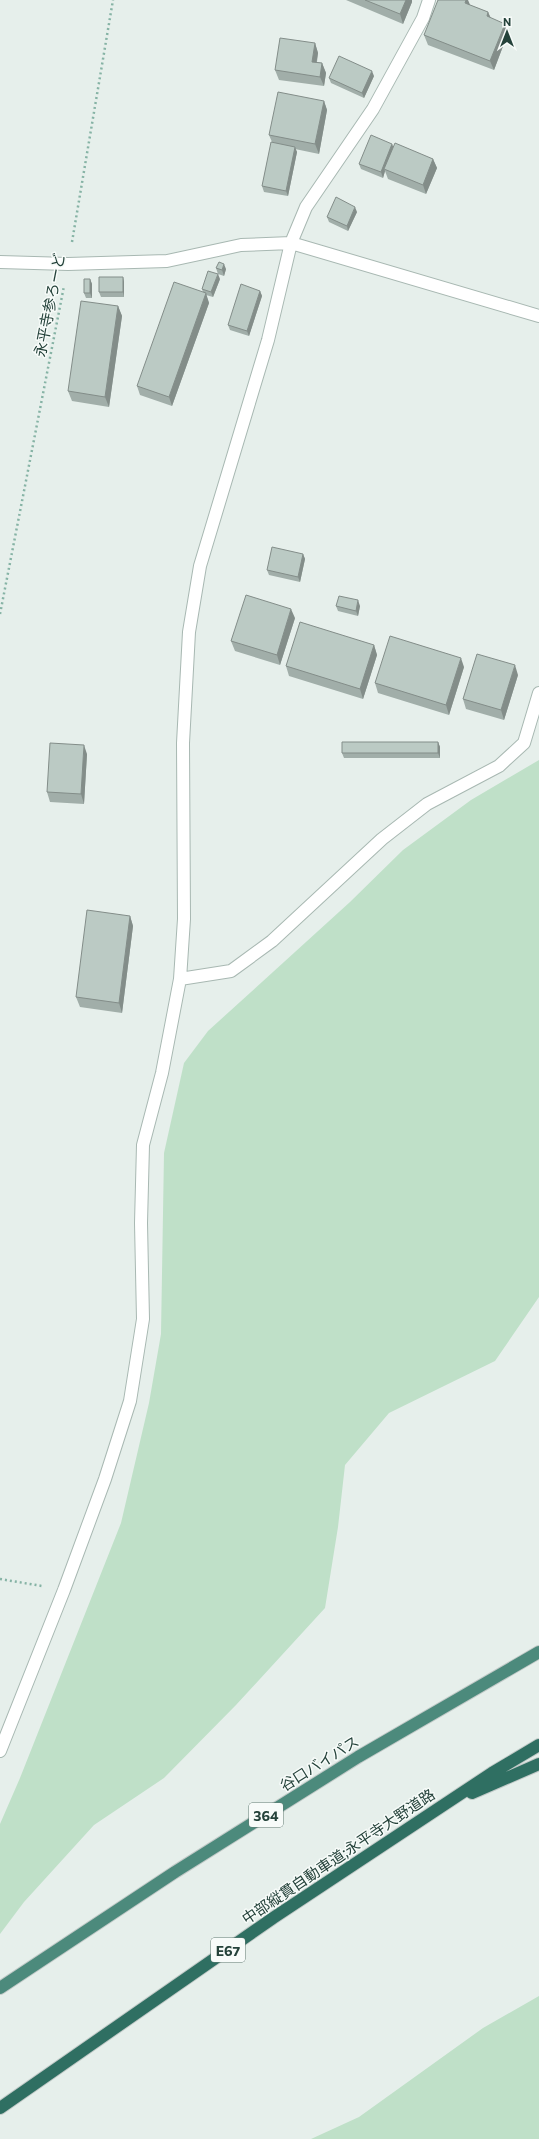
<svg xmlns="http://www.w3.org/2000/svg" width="539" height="2139" viewBox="0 0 539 2139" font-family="Commissioner,'Noto Sans JP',sans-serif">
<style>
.green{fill:#bfe0c8}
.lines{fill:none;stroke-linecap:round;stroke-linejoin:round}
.minor-casing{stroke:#a8b8b2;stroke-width:14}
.trunk-casing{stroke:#c2cac8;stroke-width:14}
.motorway-casing{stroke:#c2cac8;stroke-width:14}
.path{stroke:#86b3a5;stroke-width:2.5;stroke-dasharray:2 3;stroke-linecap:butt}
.minor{stroke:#fff;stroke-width:12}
.trunk{stroke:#4c8a7c;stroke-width:12}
.motorway{stroke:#2f6f62;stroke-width:12}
.wall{fill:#a1aea9}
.shaded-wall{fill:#838d89}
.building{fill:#bbcac4;stroke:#838d89}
.labels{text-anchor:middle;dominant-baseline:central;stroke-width:3;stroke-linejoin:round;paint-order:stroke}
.shield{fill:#f7fbf9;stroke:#637a73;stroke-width:1}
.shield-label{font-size:14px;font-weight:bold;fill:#24423a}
.street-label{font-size:15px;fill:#24423a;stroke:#f7fbf9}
</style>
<rect width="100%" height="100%" fill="#e6efeb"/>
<path class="green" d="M539,760v537l-44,64 -106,52 -44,52 -7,62 -13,81 -89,97 -72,73 -70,47 -70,77 -24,32v-110l20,-46 101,-255 28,-120 12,-69 3,-181 20,-90 24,-32 142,-129 53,-52 68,-50z
M539,1996v143h-228l48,-22 124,-89z"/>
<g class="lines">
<g class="minor-casing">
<path id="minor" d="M0,262l68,2 99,-3 74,-16 50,-2 248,73
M180,979l51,-8 41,-30 110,-102 45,-35 72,-38 25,-23 15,-50
M0,1751l64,-161 41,-111 25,-78 13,-82 -2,-96 2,-78 19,-72 18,-94 4,-60 -1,-176 6,-111 11,-66 68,-226 23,-97 15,-36 67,-98 50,-91 6,-18"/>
</g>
<g class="trunk-casing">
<path id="trunk" d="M0,1988l175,-116 183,-115 181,-105"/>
</g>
<g class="motorway-casing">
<path id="motorway" d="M472,1793l67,-29
M0,2108l273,-190 219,-145 47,-28"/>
</g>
<path class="path" d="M72,242l41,-242
M0,614l64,-328
M0,1579l42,7"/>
<use href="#minor" class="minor"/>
<use href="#trunk" class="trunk"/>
<use href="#motorway" class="motorway"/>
</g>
<path class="wall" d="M346,0h66v2l-9,22z
M470,5l18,7 3,6 17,15 -14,37 -66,-25 -4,-10z
M315,43l3,10 -1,9 5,1 4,10 -2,13 -45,-6 -4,-10z
M374,76l-10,22 -33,-15 -2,-5z
M324,101l3,9 -8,44 -24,-5 2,3 -9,44 -24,-4 -2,-6 10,-44 -3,-7z
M392,144l1,3 40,12 4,9 -11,26 -38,-15 -3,-8 -2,7 -22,-9 -2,-5z
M357,212l-9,19 -19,-9 -2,-5z
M216,268l10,1 -2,7 -6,-2z
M123,277l1,5v15h-23l-2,-5z
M90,279l2,5v14h-6l-2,-5z
M220,279l-7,18 -7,-2 3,8 -37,103 -32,-11 -3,-9 66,-94 -1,-3z
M260,291l2,5 -13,40 -19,-6 -2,-5z
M118,306l4,10 -13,91 -37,-6 -4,-10z
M303,554l2,5 -5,23 -31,-7 -2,-5z
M336,606h24l-2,10 -20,-5z
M295,618l-15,47 -45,-14 -4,-10z
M374,645l3,10 -14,44 -74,-23 -3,-10z
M464,667l-15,48 -71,-22 -3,-10z
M518,675l-14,45 -38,-11 -3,-10z
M438,742l2,5v11h-96l-2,-5z
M87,754l-3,50 -34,-2 -3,-10z
M130,916l3,10 -11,87 -42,-6 -4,-10z"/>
<path class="shaded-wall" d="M406,0h6v2l-9,22 -3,-10z
M466,0h2l3,7 -6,-4z
M488,12l4,10 -5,-6z
M505,24l3,9 -14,37 -4,-9z
M315,43l3,10 -3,18 -3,-9z
M322,63l4,10 -2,13 -4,-9z
M372,71l2,5 -10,22 -2,-5z
M324,101l3,9 -8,44 -4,-10z
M392,144l2,5 -10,20 1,2 -2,7 -2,-6z
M295,147l2,5 -9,44 -2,-5z
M433,159l4,9 -11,26 -3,-9z
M355,207l2,5 -9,19 -1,-5z
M224,264l2,5 -2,7 -2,-6z
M218,274l2,5 -7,18 -2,-5z
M123,277l1,5v15l-1,-5z
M90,279l2,5v14l-2,-5z
M260,291l2,5 -13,40 -2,-5z
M206,293l3,10 -37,103 -3,-9z
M118,306l4,10 -13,91 -4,-10z
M303,554l2,5 -5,23 -2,-5z
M358,600l2,6 -2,10 -2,-5z
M291,609l4,9 -15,47 -3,-10z
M374,645l3,10 -14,44 -3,-10z
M461,658l3,9 -15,48 -3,-10z
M515,665l3,10 -14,45 -3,-10z
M438,742l2,5v11l-2,-5z
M84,745l3,9 -3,50 -3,-10z
M130,916l3,10 -11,87 -3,-10z"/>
<path class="building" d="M365,0h41l-6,14z
M438,0h28l-1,3 23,9 -1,4 18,8 -15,37 -66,-26z
M280,38l35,5 -3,19 10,1 -2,14 -45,-7z
M339,56l33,15 -10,22 -33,-15z
M278,92l46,9 -9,43 -46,-9z
M371,135l21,9 -11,28 -22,-8z
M271,142l24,5 -9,44 -24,-5z
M395,143l38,16 -10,26 -39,-16z
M336,197l19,10 -8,19 -20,-9z
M219,262l5,2 -2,6 -6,-2z
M208,271l10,3 -7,18 -9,-3z
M99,277h24v15h-24z
M84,279h6v14h-6z
M174,282l32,11 -37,104 -32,-11z
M241,284l19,7 -13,40 -19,-6z
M81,301l37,5 -13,91 -37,-6z
M272,547l31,7 -5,23 -31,-7z
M246,595l45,14 -14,46 -46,-14z
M339,596l19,4 -2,11 -20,-5z
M300,622l74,23 -14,44 -74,-23z
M390,636l71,22 -15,47 -71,-22z
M477,654l38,11 -14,45 -38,-11z
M342,742h96v11h-96z
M50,743l34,2 -3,49 -34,-2z
M87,910l43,6 -11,87 -43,-6z"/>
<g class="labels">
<g class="shield">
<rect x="249" y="1803" width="34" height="24" rx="3"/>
<rect x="211" y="1938" width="34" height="24" rx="3"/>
</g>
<g class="shield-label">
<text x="266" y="1815">364</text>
<text x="228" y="1950">E67</text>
</g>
<g class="street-label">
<text transform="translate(49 305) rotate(-79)">永平寺参ろーど</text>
<text transform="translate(319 1763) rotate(-32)">谷口バイパス</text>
<text transform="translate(338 1856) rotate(-34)">中部縦貫自動車道;永平寺大野道路</text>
</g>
</g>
<g transform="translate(507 32)" stroke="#f7fbf9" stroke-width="3" paint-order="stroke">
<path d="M0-3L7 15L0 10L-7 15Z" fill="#24423a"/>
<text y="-6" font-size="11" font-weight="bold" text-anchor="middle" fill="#24423a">N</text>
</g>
</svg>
